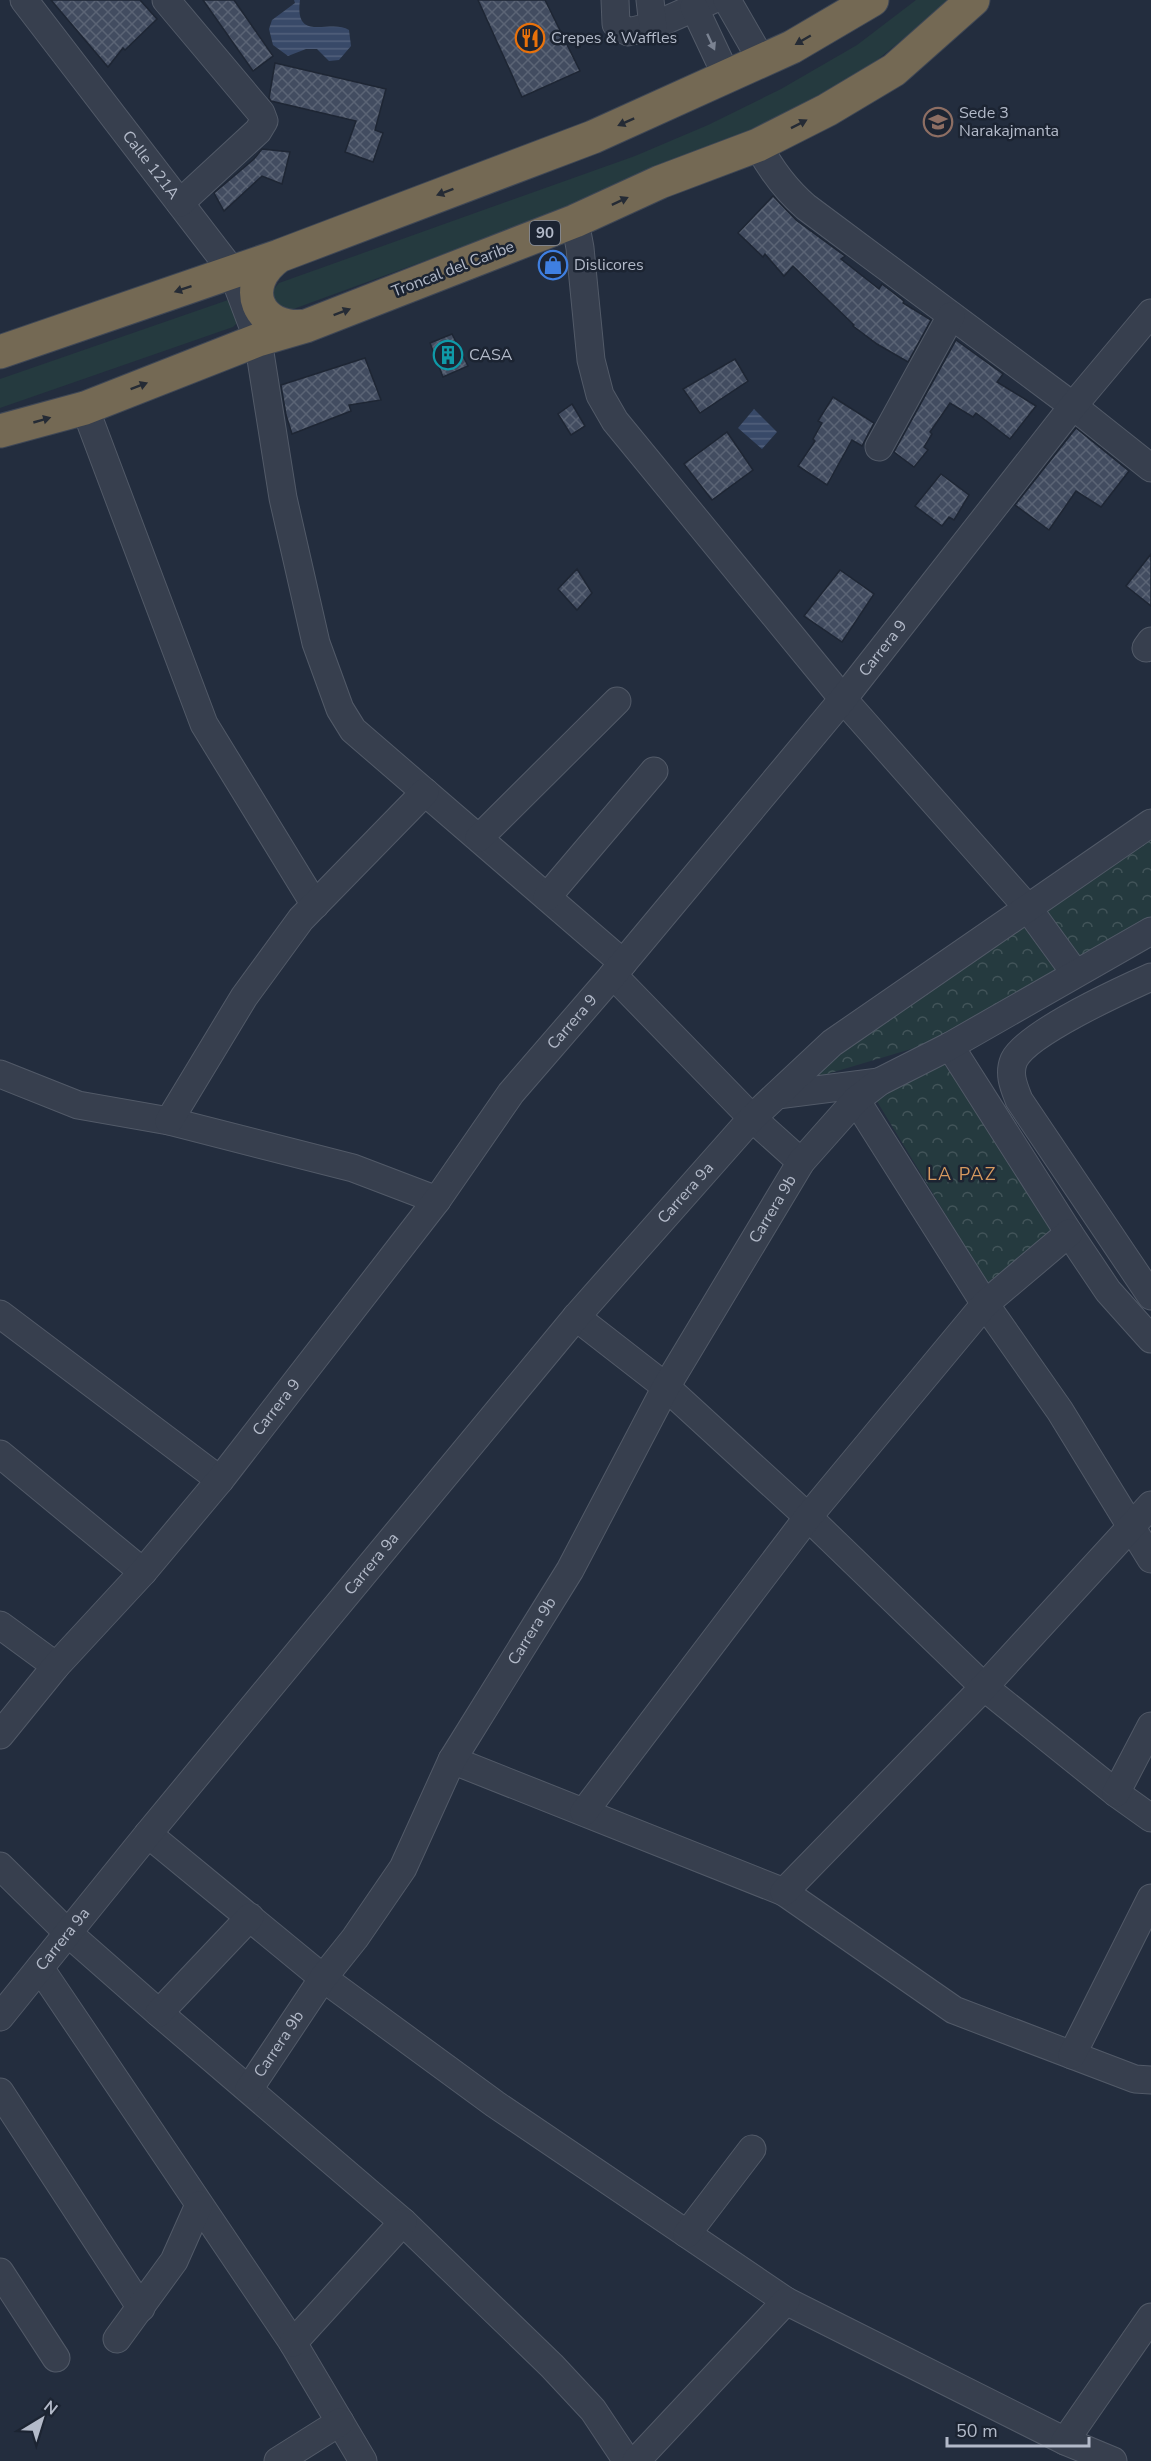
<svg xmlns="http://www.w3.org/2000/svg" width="1151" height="2461" viewBox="0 0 1151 2461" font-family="'Nunito Sans',sans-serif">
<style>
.grass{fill:#253a3f}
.park{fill:url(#park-crowns)}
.water{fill:url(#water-rules)}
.building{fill:url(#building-cross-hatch);stroke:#1e2634;stroke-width:1.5}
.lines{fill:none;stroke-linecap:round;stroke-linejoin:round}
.minor-casing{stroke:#525a68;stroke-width:29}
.highway-casing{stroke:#3f4755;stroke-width:35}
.minor{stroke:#373f4e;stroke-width:27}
.highway{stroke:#746954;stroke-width:33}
.oneway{fill:#252b35}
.oneway2{fill:#7b8392}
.labels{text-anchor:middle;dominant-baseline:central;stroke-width:5;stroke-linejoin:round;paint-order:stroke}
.shield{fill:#1c2432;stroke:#868d9c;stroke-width:1.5}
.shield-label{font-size:15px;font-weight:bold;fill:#b3bac9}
.poi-label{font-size:16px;fill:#b3bac9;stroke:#1c2432;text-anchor:start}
.street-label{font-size:16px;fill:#b3bac9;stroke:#1c2432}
.neighbourhood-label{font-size:18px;letter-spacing:1.5px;fill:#d79a5f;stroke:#1c2432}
</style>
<defs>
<pattern id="park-crowns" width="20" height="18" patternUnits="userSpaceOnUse" patternTransform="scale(1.5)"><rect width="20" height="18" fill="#253a3f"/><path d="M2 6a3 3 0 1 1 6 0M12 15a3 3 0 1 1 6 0" fill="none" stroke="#425459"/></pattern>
<pattern id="water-rules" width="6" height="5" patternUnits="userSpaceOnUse" patternTransform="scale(1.5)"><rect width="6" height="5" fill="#384968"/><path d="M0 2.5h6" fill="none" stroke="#52617c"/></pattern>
<pattern id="building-cross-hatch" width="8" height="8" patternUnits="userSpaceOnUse" patternTransform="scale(1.5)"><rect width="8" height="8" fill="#424c60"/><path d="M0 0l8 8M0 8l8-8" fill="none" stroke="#5b6475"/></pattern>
</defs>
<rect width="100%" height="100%" fill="#232d3e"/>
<path class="grass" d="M916,0h35l-85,69 -75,42 -98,49 -50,21 -355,130h-6l-11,-19 8,-9 356,-127 73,-31 73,-36 76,-44z
M228,300l6,2 6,18 -7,7 -233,81v-29z"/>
<path class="park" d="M1151,829v92l-72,39 -38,-58z
M1025,915l35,56 -112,67 -141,42z
M944,1064l116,164 -71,58 -114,-188z"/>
<path class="water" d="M294,0h6c-6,44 31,18 49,30l2,16 -12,14 -10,1 -12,-12h-11l-18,7 -15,-11 -4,-16 3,-9 23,-17z
M754,409l23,23 -15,17 -24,-21z"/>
<path class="building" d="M51,0h89l17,19 -32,31 -2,-2 -15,19z
M203,0h31l39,56 -20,15z
M478,0h67l35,71 -58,26z
M275,63l111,26 -11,41 8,3 -10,29 -28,-10 11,-31 -85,-20 -2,-3z
M262,149l28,3 -8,32 -20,-8 -38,35 -10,-18 40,-34z
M773,196l23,24 49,36 -4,3 38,30 3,-5 22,17 -1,2 28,17 -23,42 -31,-18 -24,-18 1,-1 -61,-59 -9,10 -19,-22 -2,3 -25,-24z
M452,334l16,32 -25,11 -13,-34z
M956,340l47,34 -6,8 39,24 -26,33 -34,-26 -3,4 -23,-14 -20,29 2,2 -8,13 4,3 -14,17 -20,-15z
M365,358l16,42 -32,5 2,6 -59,23 -6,-19 -5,-30z
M735,359l13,22 -48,32 -17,-24z
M833,397l41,26 -12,23 -10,-6 -25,45 -29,-19 17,-25 -2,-2 9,-16 -4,-2z
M572,404l13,22 -14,9 -13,-21z
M1076,428l53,43 -28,36 -25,-16 -27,39 -34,-25z
M727,432l26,38 -41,30 -28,-36z
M941,474l28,21 -15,25 -5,-3 -7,9 -27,-20z
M1151,554v52l-25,-20z
M577,569l15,24 -15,17 -19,-21z
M840,570l34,24 -32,48 -38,-26z"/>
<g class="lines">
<g class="minor-casing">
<g id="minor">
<path id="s1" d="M24,0l208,271 26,69 25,158 33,145 24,66 13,21 270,233"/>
<path d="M166,0l95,113 3,8 -6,10 -78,72"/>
<path d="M615,0l1,24 12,8 25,-6 59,-26"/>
<path d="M650,0l3,26"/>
<path d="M727,0l35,61"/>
<path d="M694,7l33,70"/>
<path d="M758,145c13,25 27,44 48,62l267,199 78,62"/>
<path d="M575,221l5,27 11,112 9,35 15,26 228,278 184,208 48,66"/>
<path d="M85,408l119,316 111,181"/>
<path d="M879,447l72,-131"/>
<path d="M1146,648l5,-7"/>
<path d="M479,838l138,-137"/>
<path d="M547,897l107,-126"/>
<path d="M613,975l139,143 49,44"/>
<path d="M1151,977c-29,13 -124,56 -137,83 -6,14 0,27 5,40l132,196"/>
<path d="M950,1046l119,187 39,58 43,48"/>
<path d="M0,1074l78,31 91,16 184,47 84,32"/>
<path d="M777,1095l102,-13"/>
<path d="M856,1100l129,204 75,107 91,148"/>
<path d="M169,1121l75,-124 57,-78 124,-127"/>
<path d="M0,1314l220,166"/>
<path d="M576,1317l90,70 142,130 176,170 132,106 35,25"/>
<path d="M0,1454l143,118"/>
<path d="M0,1625l56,41"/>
<path id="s2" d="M0,1735l56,-69 87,-94 77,-92 217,-280 74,-107 102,-118 230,-276 230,-293 78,-93"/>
<path d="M452,1760l332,132 170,118 181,69 16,1"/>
<path d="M1116,1793l35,-67"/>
<path d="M584,1812l224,-295 177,-213 84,-71"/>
<path d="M148,1834l175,144 172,126 291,197 279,140 48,20"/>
<path d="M0,1866l68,67 91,80 244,209 149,144 41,44 34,51"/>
<path d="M784,1892l200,-205 167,-182"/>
<path d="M40,1968l253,375 70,118"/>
<path d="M159,2013l91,-96"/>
<path id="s3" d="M0,2017l148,-183 428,-517 176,-199 80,-75 319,-220"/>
<path d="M1072,2055l79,-157"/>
<path id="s4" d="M249,2089l74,-111 32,-40 48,-70 49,-108 118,-190 96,-183 135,-225 55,-62 23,-18 71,-36 201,-115"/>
<path d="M0,2092l141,216"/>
<path d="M687,2234l65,-85"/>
<path d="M0,2272l56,86"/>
<path d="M117,2339l57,-78 25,-56"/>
<path d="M293,2343l110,-121"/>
<path d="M1065,2441l86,-124"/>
<path d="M278,2461l62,-39"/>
<path d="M636,2461l150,-160"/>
</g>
</g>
<g class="highway-casing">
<path id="highway" d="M279,256c-41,29 -22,76 27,70
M0,352l279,-96 314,-119 199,-90 80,-47
M0,431l85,-23 173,-68 48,-14 269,-105 85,-39 98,-37 69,-35 67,-40 79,-70"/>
</g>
<use href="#minor" class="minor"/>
<use href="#highway" class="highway"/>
</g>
<defs><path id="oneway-solid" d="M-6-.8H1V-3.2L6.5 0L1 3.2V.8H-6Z" transform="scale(1.5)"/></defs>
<g class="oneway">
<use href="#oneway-solid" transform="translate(803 40) rotate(150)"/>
<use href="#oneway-solid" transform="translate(626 122) rotate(156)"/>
<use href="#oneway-solid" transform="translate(799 124) rotate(-27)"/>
<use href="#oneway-solid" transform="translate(445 192) rotate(159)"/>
<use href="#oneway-solid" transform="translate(620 201) rotate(-25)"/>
<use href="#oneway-solid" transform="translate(183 289) rotate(161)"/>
<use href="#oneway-solid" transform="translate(342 312) rotate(-21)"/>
<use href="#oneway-solid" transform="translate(139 386) rotate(-21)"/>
<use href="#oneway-solid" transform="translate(42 420) rotate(-16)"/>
</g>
<use class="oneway2" href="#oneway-solid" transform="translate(711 42) rotate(65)"/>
<defs>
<g id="restaurant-ring" transform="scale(1.5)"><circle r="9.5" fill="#1c2432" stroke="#e8710a" stroke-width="1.5"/><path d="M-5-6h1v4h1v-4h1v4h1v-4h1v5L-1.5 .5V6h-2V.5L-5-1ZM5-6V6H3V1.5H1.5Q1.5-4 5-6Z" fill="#e8710a"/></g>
<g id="school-ring" transform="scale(1.5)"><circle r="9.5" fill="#1c2432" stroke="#8d6e63" stroke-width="1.5"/><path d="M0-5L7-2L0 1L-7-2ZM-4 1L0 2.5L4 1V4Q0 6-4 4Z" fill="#8d6e63"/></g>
<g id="shop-ring" transform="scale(1.5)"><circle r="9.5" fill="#1c2432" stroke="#3f7fe0" stroke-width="1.5"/><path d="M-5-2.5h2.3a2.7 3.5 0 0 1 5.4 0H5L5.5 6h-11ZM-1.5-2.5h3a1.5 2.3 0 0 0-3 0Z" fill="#3f7fe0"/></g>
<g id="building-ring" transform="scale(1.5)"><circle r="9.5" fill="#1c2432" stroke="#0f9aa8" stroke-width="1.5"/><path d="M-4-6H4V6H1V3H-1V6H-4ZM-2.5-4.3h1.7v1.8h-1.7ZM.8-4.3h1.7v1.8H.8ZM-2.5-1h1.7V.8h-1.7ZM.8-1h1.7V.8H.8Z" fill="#0f9aa8"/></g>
</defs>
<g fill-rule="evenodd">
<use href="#restaurant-ring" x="530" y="38"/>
<use href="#school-ring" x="938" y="122"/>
<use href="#shop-ring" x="553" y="265"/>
<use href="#building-ring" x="448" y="355"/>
</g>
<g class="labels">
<rect class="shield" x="530" y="221" width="30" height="24" rx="4.5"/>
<g class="shield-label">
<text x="545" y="233">90</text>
</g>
<g class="poi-label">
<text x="551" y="38">Crepes &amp; Waffles</text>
<text x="959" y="113">Sede 3<tspan x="959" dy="18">Narakajmanta</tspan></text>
<text x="574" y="265">Dislicores</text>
<text x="469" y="355">CASA</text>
</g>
<g class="street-label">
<text stroke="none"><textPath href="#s1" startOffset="208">Calle 121A</textPath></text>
<text transform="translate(453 269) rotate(-21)">Troncal del Caribe</text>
<text stroke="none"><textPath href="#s2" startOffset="1401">Carrera 9</textPath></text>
<text stroke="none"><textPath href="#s2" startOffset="915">Carrera 9</textPath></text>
<text stroke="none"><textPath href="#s3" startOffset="1072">Carrera 9a</textPath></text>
<text stroke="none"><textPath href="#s4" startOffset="1026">Carrera 9b</textPath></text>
<text stroke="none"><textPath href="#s2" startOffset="429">Carrera 9</textPath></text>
<text stroke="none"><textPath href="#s3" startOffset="586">Carrera 9a</textPath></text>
<text stroke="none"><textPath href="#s4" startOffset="540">Carrera 9b</textPath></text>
<text stroke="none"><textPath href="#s3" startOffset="100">Carrera 9a</textPath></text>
<text stroke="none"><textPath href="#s4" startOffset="54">Carrera 9b</textPath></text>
</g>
<g class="neighbourhood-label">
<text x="962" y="1174">LA PAZ</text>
</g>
</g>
<g transform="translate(42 2419) rotate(38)" stroke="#1c2432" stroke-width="4.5" paint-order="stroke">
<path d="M0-4.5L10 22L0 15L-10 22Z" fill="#b3bac9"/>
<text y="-9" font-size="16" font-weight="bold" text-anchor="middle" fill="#b3bac9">N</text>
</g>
<path d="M947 2437v9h142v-9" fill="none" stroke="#b3bac9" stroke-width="3"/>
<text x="956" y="2437" font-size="18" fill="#b3bac9" stroke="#1c2432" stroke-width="4.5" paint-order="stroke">50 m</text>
</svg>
